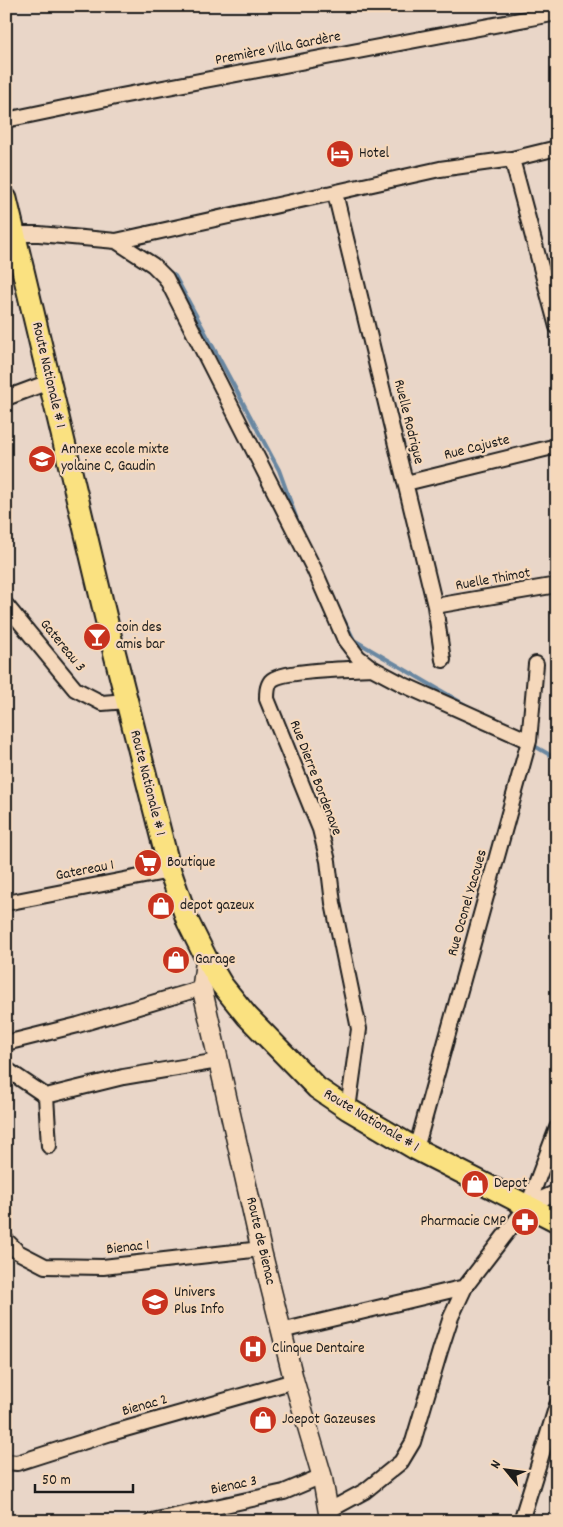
<svg xmlns="http://www.w3.org/2000/svg" width="563" height="1527" viewBox="0 0 563 1527" font-family="Dekko,sans-serif">
<style>
.lines{fill:none;stroke-linecap:round;stroke-linejoin:round}
.stream{stroke:#6987a1;stroke-width:4}
.street-casing{stroke:#1c1c1c;stroke-width:18}
.secondary-casing{stroke:#1c1c1c;stroke-width:22}
.primary-casing{stroke:#1c1c1c;stroke-width:25}
.street{stroke:#f5d8bb;stroke-width:14}
.secondary{stroke:#f5d8bb;stroke-width:19}
.primary{stroke:#fae180;stroke-width:21}
.labels{text-anchor:middle;dominant-baseline:central;stroke-width:4.5;stroke-linejoin:round;paint-order:stroke}
.street-label{font-size:15px;fill:#1c1c1c;stroke:#f5d8bb}
.poi-label{font-size:15px;fill:#1c1c1c;stroke:#f5d8bb;text-anchor:start}
</style>
<rect width="100%" height="100%" fill="#e9d6c8"/>
<filter id="ink" filterUnits="userSpaceOnUse"><feTurbulence type="fractalNoise" baseFrequency=".02" numOctaves="2"/><feDisplacementMap in="SourceGraphic" scale="10" xChannelSelector="R" yChannelSelector="G"/><feConvolveMatrix kernelMatrix="1 2 1 2 8 2 1 2 1" color-interpolation-filters="sRGB"/></filter>
<g filter="url(#ink)">
<g class="lines">
<path class="stream" d="M166,269l9,7 104,194 21,58
M343,618l11,22 115,67
M531,744l26,15"/>
<g class="street-casing">
<path id="street" d="M6,120l115,-24 436,-83
M512,159l45,168
M335,193l100,413 8,54
M8,234h31l77,7 324,-72 72,-10 45,-11
M116,241l37,24 13,13 148,291 31,71 13,17 14,11 32,17 125,56
M6,398l43,-16
M406,483l151,-37
M6,605l69,84 27,14 25,-2
M435,606l122,-21
M6,903l164,-32
M6,1043l72,-18 124,-37
M6,1069l40,27 3,50
M46,1096l77,-19 95,-16
M348,1109l11,-80 -26,-126 -5,-42 -8,-32 -53,-130c0,-6 0,-13 4,-18 9,-11 84,-12 101,-13
M416,1149l113,-408 7,-77
M528,1205l29,-13
M6,1240l12,12 27,14 58,1 158,-18
M281,1331l184,-44
M6,1462l11,1 94,-30 183,-52
M328,1511l37,-20 36,-29 12,-20 27,-91 11,-34 14,-30 63,-82 29,-77
M152,1521l132,-29 38,-16
M521,1521l36,-116"/>
</g>
<g class="secondary-casing">
<path id="secondary" d="M206,958l-4,30 59,261 33,132 28,95 8,45"/>
</g>
<g class="primary-casing">
<path id="primary" d="M6,199l103,432 61,240 18,51 18,36 16,27 25,31 70,72 31,21 68,40 141,72"/>
</g>
<use href="#street" class="street"/>
<use href="#secondary" class="secondary"/>
<use href="#primary" class="primary"/>
</g>
</g>
<defs>
<g id="hotel-disc" transform="scale(1.4375)"><circle r="9.5" fill="#c8321e" stroke="#f5d8bb"/><path d="M-6-4.5h1.5V1H6V5H4.5V3h-9V5H-6ZM-4 0a1.8 1.8 0 1 1 3.6 0ZM.5 0V-2.5h3Q6-2.5 6 0Z" fill="#fff"/></g>
<g id="school-disc" transform="scale(1.4375)"><circle r="9.5" fill="#c8321e" stroke="#f5d8bb"/><path d="M0-5L7-2L0 1L-7-2ZM-4 1L0 2.5L4 1V4Q0 6-4 4Z" fill="#fff"/></g>
<g id="bar-disc" transform="scale(1.4375)"><circle r="9.5" fill="#c8321e" stroke="#f5d8bb"/><path d="M-6-5H6L.8 .8V4.5H3.5V6h-7V4.5H-.8V.8Z" fill="#fff"/></g>
<g id="supermarket-disc" transform="scale(1.4375)"><circle r="9.5" fill="#c8321e" stroke="#f5d8bb"/><path d="M-6-5.5h2.5l.6 2H6L4.5 2H-2.5L-4.4-4H-6ZM-1.5 3.2a1.3 1.3 0 1 0 .1 0ZM3 3.2a1.3 1.3 0 1 0 .1 0Z" fill="#fff"/></g>
<g id="shop-disc" transform="scale(1.4375)"><circle r="9.5" fill="#c8321e" stroke="#f5d8bb"/><path d="M-5-2.5h2.3a2.7 3.5 0 0 1 5.4 0H5L5.5 6h-11ZM-1.5-2.5h3a1.5 2.3 0 0 0-3 0Z" fill="#fff"/></g>
<g id="pharmacy-disc" transform="scale(1.4375)"><circle r="9.5" fill="#c8321e" stroke="#f5d8bb"/><path d="M-2-6h4v4h4v4h-4v4h-4v-4h-4v-4h4Z" fill="#fff"/></g>
<g id="university-disc" transform="scale(1.4375)"><circle r="9.5" fill="#c8321e" stroke="#f5d8bb"/><path d="M0-5L7-2L0 1L-7-2ZM-4 1L0 2.5L4 1V4Q0 6-4 4Z" fill="#fff"/></g>
<g id="hospital-disc" transform="scale(1.4375)"><circle r="9.5" fill="#c8321e" stroke="#f5d8bb"/><path d="M-5-5h3v3.5h4V-5h3V5h-3V1.5h-4V5h-3Z" fill="#fff"/></g>
</defs>
<g fill-rule="evenodd">
<use href="#hotel-disc" x="340" y="154"/>
<use href="#school-disc" x="42" y="459"/>
<use href="#bar-disc" x="97" y="637"/>
<use href="#supermarket-disc" x="148" y="863"/>
<use href="#shop-disc" x="161" y="906"/>
<use href="#shop-disc" x="176" y="960"/>
<use href="#shop-disc" x="475" y="1184"/>
<use href="#pharmacy-disc" x="525" y="1222"/>
<use href="#university-disc" x="155" y="1302"/>
<use href="#hospital-disc" x="253" y="1349"/>
<use href="#shop-disc" x="263" y="1420"/>
</g>
<g class="labels">
<g class="street-label">
<text transform="translate(278 49) rotate(-11)">Première Villa Gardère</text>
<text transform="translate(48 375) rotate(77)">Route Nationale # 1</text>
<text transform="translate(408 422) rotate(76)">Ruelle Rodrigue</text>
<text transform="translate(477 448) rotate(-14)">Rue Cajuste</text>
<text transform="translate(493 580) rotate(-10)">Ruelle Thimot</text>
<text transform="translate(62 646) rotate(51)">Gatereau 3</text>
<text transform="translate(315 778) rotate(69)">Rue Dierre Bordenave</text>
<text transform="translate(147 783) rotate(76)">Route Nationale # 1</text>
<text transform="translate(85 871) rotate(-11)">Gatereau 1</text>
<text transform="translate(468 903) rotate(-74)">Rue Oconel Yacoues</text>
<text transform="translate(371 1121) rotate(31)">Route Nationale # 1</text>
<text transform="translate(260 1241) rotate(77)">Route de Bienac</text>
<text transform="translate(128 1248) rotate(-6)">Bienac 1</text>
<text transform="translate(145 1406) rotate(-16)">Bienac 2</text>
<text transform="translate(234 1486) rotate(-12)">Bienac 3</text>
</g>
<g class="poi-label">
<text x="359" y="154">Hotel</text>
<text x="61" y="450">Annexe ecole mixte<tspan x="61" dy="17">yolaine C, Gaudin</tspan></text>
<text x="116" y="628">coin des<tspan x="116" dy="17">amis bar</tspan></text>
<text x="167" y="863">Boutique</text>
<text x="180" y="906">depot gazeux</text>
<text x="195" y="960">Garage</text>
<text x="494" y="1184">Depot</text>
<text x="506" y="1222" text-anchor="end">Pharmacie CMP</text>
<text x="174" y="1293">Univers<tspan x="174" dy="17">Plus Info</tspan></text>
<text x="272" y="1349">Clinque Dentaire</text>
<text x="282" y="1420">Joepot Gazeuses</text>
</g>
</g>
<rect width="563" height="1527" fill="none" stroke="#f5d8bb" stroke-width="25"/>
<rect x="12" y="12" width="538" height="1502" fill="none" stroke="#1c1c1c" stroke-width="2" filter="url(#ink)"/>
<g transform="translate(506 1470) rotate(299)" stroke="#f5d8bb" stroke-width="4" paint-order="stroke">
<path d="M0-4L9 19L0 12L-9 19Z" fill="#1c1c1c"/>
<text y="-8" font-size="14" font-weight="bold" text-anchor="middle" fill="#1c1c1c">N</text>
</g>
<path d="M35 1484v8h98v-8" fill="none" stroke="#1c1c1c" stroke-width="2.5"/>
<text x="42" y="1484" font-size="15" fill="#1c1c1c" stroke="#f5d8bb" stroke-width="4" paint-order="stroke">50 m</text>
</svg>
